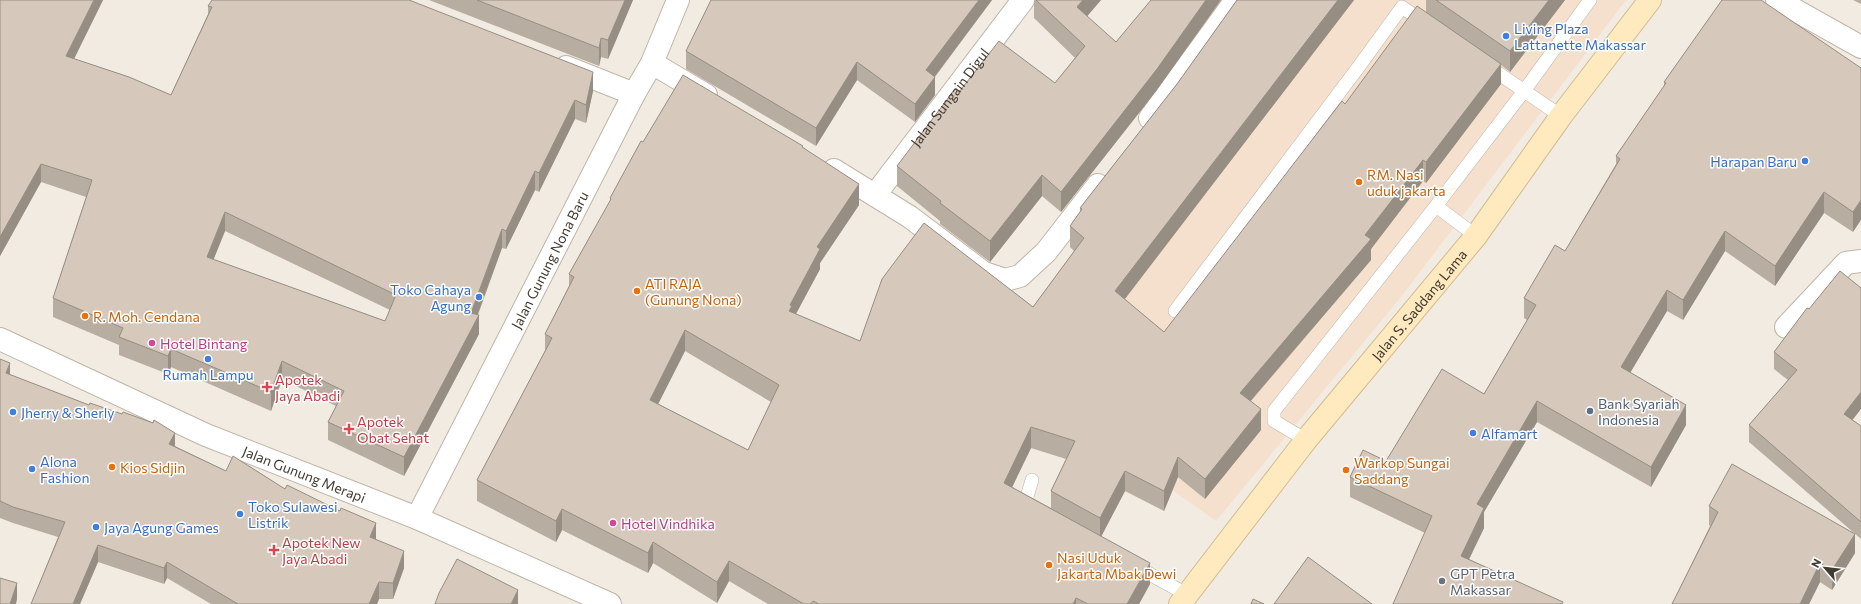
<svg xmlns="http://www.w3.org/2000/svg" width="1861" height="604" viewBox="0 0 1861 604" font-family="Commissioner,sans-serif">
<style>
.commercial{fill:#f4e0cc}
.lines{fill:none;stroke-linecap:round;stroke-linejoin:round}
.lane-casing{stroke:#bfb5a8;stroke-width:14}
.street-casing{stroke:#bfb5a8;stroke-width:24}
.secondary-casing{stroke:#d2bc91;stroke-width:24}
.lane{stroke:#fff;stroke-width:13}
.street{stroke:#fff;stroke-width:22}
.secondary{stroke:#ffeabf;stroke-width:22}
.wall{fill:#b8ada1;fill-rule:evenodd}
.shaded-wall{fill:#968d83}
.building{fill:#d6c9bb;stroke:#968d83;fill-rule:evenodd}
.shop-dot{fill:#3f7fe0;stroke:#fff;stroke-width:1.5}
.food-dot{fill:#e8710a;stroke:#fff;stroke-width:1.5}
.hotel-dot{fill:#d1479c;stroke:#fff;stroke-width:1.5}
.health-dot{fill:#e0444e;stroke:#fff;stroke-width:1.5}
.service-dot{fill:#5c6f8a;stroke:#fff;stroke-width:1.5}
.worship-dot{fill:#6b7280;stroke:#fff;stroke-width:1.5}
.labels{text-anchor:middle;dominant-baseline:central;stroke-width:3;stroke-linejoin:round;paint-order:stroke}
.shop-label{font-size:14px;fill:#366cbe;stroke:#fff;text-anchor:start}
.street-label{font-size:14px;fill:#433b33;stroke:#fff}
.food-label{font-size:14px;fill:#c56008;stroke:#fff;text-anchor:start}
.hotel-label{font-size:14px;fill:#b23c85;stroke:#fff;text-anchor:start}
.health-label{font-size:14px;fill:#be3a42;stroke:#fff;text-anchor:start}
.service-label{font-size:14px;fill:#4e5e75;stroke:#fff;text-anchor:start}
.worship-label{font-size:14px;fill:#5b616d;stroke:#fff;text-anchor:start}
</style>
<rect width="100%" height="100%" fill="#f1ebe2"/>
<path class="commercial" d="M1262,0h364l-225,297 -185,224 -104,-74 -54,-171z"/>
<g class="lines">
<g class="lane-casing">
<path id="lane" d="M1486,65l75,51
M1436,206l40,30
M1175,311l185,-246 42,-58 24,17
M1306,440l-32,-19v-10l162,-205 88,-115 66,-91
M1030,510l-6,-3 8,-27
M1135,566l53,29"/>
</g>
<g class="street-casing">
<g id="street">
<path d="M1777,0l84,47"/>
<path d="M652,63l54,32"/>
<path d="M566,67l68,27"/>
<path d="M1150,118l86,-118"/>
<path d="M834,170l76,47 74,56 21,7 15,-4 26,-24 52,-67"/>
<path id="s1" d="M875,195l148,-195"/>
<path d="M1786,327l60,-64 15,-2"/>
<path id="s2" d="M0,339l206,96 211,83 193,86"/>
<path id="s3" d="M417,518l217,-424 18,-31 26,-63"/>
</g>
</g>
<g class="secondary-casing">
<g id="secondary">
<path id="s4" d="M1180,604l126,-164 170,-204 85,-120 89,-116"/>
</g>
</g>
<use href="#lane" class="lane"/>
<use href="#street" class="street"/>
<use href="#secondary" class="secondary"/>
</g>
<path class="wall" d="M0,0h103l-29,59 97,36 37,-81v-8l385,85 -7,32 -11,-4 -36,73 -4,-2 -29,59 -4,-1 -24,67 1,19 -75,142 -76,-36v-18l8,-16 -54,-27 -11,32 -100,-44 -3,7 -49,-19v-10l-66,-28v-19l33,-101 -45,-15 -41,74zM225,231l165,79 -5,11 -172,-61z
M429,0h204l-25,59 -7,-2 -2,9z
M992,0l-57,77v18l-20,27 -58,-42 -41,66 -130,-77v-18z
M1034,0h67l-14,16 70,74 -96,122 -19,-16 -52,66 -50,-38v-3l-43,-35v-20l62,-74 96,-9 20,-25 -41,-40z
M1237,0h117l-230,299 40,33 181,-228 81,-91v-13h139l-55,72 -9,-7v19l-75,99 -3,-2 -52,68v11l-120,141 10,29 -56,69 -27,-22 -14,34 -39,-20 -24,45 49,48 -11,20h-371l-39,-23 -12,22 -64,-40 -5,10 -86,-43 -6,12 -79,-41v-21l68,-129v-17l24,-48v-12l41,-72v-4l33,-56 160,6 56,57 -39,58v6l-24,45 64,27 173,-34 41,-56 -4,-4v-21l10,-14v-4l97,-124zM685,351l86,51 -23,48 -90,-46zM1031,448l35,11 -15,32v17l-39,-21z
M1853,0h8v4z
M1861,68l-8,164 -29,-19 -49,73 -50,-35 -42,69 -16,-9 -37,62 56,52 -35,62 -114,-65 -53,90v16l-15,31 94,45h-170l32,-71 -75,-36v-20l36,-16 98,-67 43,-74 -3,-2v-20l41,-47 51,-87v-8l48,-70v-4z
M1807,308l46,112 8,6v113l-112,-97v-17l39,-45 -14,-11v-17z
M0,359l10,16 165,71 51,25 59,18 91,50 28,29 -11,31h-14l-2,5h-166l-44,-26 -3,6 -66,-22 -18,42h-49l27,-67 -45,-14 -13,-5z
M1709,506l146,47 -23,37 -12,-8 -11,22h-137l38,-78 -1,-1z"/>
<path class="shaded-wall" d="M94,0h9l-37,75v-19z
M625,0h8l-25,59v-19z
M979,0h13l-66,88v-18z
M1083,0h18l-24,28v-21z
M1206,0h15l-64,90 -96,122v-20z
M1338,0h16l-239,312v-21z
M1549,0h16l-55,72v-21z
M601,38v19l-2,9v-18z
M857,62v18l-41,66v-18z
M1501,64v20l-75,99v-21z
M593,72v19l-7,32v-18z
M935,77v18l-20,27v-18z
M575,100v19l-36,73v-19z
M1423,160v21l-52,68v11l-131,153v-20z
M41,164v18l-41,74v-19z
M535,171v19l-29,59v-18z
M1042,175v21l-52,66v-21z
M859,184v21l-39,58v6l-28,52 -3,10 1,-26 27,-58z
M1824,192v21l-49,73v-20z
M1861,200v20l-8,12v-20z
M225,212v19l-18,45v-19z
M502,229v19l-28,76 5,-9v19l-75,142v-19l67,-144z
M1725,231v20l-42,69v-20z
M1667,290v21l-46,77v-21z
M685,330v21l-35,69v-20z
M171,349v18l-3,7v-18z
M282,361v18l-11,32v-19z
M10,363v16l-4,-6z
M1861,392v17l-17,22v-17z
M1537,401v21l-53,90v16l-23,48v-20l16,-52z
M1686,405v20l-35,62v-20z
M1261,409v21l-56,69v-20z
M1031,427v21l-27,56v-21z
M175,433v16l-6,-5z
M1178,457v20l-14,34v-20z
M1125,471v20l-25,48v-21z
M562,509v21l-6,12v-21z
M376,523v16l-6,14v-16z
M1855,534v19l-23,37v-20z
M653,542v21l-5,10v-20z
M98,545v17l-18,42h-7z
M404,551v17l-11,31v-16z
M729,561v20l-12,22v-21z
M167,562v16l-3,6v-16z
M1150,563v21l-11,20h-12z
M1820,563v19l-11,22h-9z
M379,582v17l-2,5h-8z
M17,583v16l-1,5h-6z
M518,590v14h-7z
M1076,598v6h-3z"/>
<path class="building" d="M0,0h94l-28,56 63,21 42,18 41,-88 -4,-1 4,-6h197l184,72 -7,33 -11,-5 -36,73 -4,-2 -29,60 -4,-2 -31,84 8,2 -75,142 -76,-35 16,-31 -62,-30 -11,31 -100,-43 -3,7 -49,-19 4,-9 -70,-30 39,-118 -51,-16 -41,73zM225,212l171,83 -11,26 -178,-64z
M477,0h148l-17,40 -7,-2 -2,10z
M711,0h268l-53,70 9,7 -20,27 -58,-42 -41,66 -130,-77z
M1036,0h47l-6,7 39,35 35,-42h55l-49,69 -96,123 -19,-17 -52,66 -50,-38 1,-2 -44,-35 58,-77 4,3 40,-51 56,42 30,-37z
M1237,0h101l-223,291 49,41 178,-231 3,3 72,-98 84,58 -75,98 -3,-2 -58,75 6,4 -131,154 21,16 -56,70 -27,-22 -14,34 -39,-20 -25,47 -49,-27 24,-50 -44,-14 -27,56 146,80 -23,41h-39l-12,-6 -3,6h-254l-6,-3 -2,3h-7l-75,-43 -12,21 -64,-40 -5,11 -86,-44 -6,12 -79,-41 75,-142 -7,-4 29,-57 -5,-3 42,-75 -1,-1 31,-57 2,1 40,-67 120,71 -1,1 57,37 -42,63 3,2 -30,56 2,1 -3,5 71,30 22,-62 42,-56 109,84 51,-69 -14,-12 12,-17 -2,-1 97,-124zM685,330l94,55 -31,65 -98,-50z
M1436,0h113l-39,51z
M1722,0h39l100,68v132l-8,12 -29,-20 -49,74 -50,-35 -42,69 -16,-10 -46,77 65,38 -35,62 -114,-66 -60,103 7,4 -23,48 102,46 -1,2h-169l39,-88 -82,-39 13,-27 23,11 56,-92 42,25 52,-89 -12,-7 31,-53 10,6 55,-92 -4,-3 50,-73 -2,-1z
M1840,271l21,17v104l-17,22 17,12v96l-112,-97 48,-55 -23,-18 33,-44 2,1z
M0,359l10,4 -4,10 83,32 1,-2 32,11 1,-2 30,11 1,-3 21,13 -6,11 57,27 7,-15 52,33 2,-4 53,26 1,-3 35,15 -6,14 34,14 -11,32 -14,-1 -10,22h-131l-71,-42 -3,6 -66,-23 -25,59h-42l34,-82 -52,-15 -13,-6z
M1732,464l123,70 -23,36 -12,-7 -20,41h-128l46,-92 -9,-6z
M1308,557l64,47h-98z
M457,559l61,31 -7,14h-76l4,-11z
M0,578l17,5 -7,21h-10z
M1253,599l11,5h-13z"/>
<g class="shop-dot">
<circle cx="1506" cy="36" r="4"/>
<circle cx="1805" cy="161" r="4"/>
<circle cx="479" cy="297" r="4"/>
<circle cx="208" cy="359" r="4"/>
<circle cx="13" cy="412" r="4"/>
<circle cx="1473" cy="433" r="4"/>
<circle cx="32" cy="469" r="4"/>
<circle cx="240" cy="514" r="4"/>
<circle cx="96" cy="527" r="4"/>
</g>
<g class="food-dot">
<circle cx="1359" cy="182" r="4"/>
<circle cx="637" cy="291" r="4"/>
<circle cx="85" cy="316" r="4"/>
<circle cx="112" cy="467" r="4"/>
<circle cx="1346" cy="470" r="4"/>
<circle cx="1049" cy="565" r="4"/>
</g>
<g class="hotel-dot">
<circle cx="152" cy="343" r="4"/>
<circle cx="613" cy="523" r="4"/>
</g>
<g class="health-dot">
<path d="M265 381h4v4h4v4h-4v4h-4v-4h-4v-4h4z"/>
<path d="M347 423h4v4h4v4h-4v4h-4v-4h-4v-4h4z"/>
<path d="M272 544h4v4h4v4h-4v4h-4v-4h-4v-4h4z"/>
</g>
<circle class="service-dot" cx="1590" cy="411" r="4"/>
<circle class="worship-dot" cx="1442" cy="581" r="4"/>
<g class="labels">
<g class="shop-label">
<text x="1514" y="28">Living Plaza<tspan x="1514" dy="16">Lattanette Makassar</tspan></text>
<text x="1797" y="161" text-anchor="end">Harapan Baru</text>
<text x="471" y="289" text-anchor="end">Toko Cahaya<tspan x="471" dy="16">Agung</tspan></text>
<text x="208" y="374" text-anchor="middle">Rumah Lampu</text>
<text x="21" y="412">Jherry &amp; Sherly</text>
<text x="1481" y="433">Alfamart</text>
<text x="40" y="461">Alona<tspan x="40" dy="16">Fashion</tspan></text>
<text x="248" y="506">Toko Sulawesi<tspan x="248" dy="16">Listrik</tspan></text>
<text x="104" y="527">Jaya Agung Games</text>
</g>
<g class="street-label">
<text stroke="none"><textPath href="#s1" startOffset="123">Jalan Sungain Digul</textPath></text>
<text stroke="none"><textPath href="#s3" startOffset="290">Jalan Gunung Nona Baru</textPath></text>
<text stroke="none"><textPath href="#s4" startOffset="383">Jalan S. Saddang Lama</textPath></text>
<text stroke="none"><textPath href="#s2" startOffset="333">Jalan Gunung Merapi</textPath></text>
</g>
<g class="food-label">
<text x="1367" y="174">RM. Nasi<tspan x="1367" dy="16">uduk jakarta</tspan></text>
<text x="645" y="283">ATI RAJA<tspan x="645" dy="16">(Gunung Nona)</tspan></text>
<text x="93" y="316">R. Moh. Cendana</text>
<text x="1354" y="462">Warkop Sungai<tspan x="1354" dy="16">Saddang</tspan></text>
<text x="120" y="467">Kios Sidjin</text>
<text x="1057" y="557">Nasi Uduk<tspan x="1057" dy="16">Jakarta Mbak Dewi</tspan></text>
</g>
<g class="hotel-label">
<text x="160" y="343">Hotel Bintang</text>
<text x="621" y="523">Hotel Vindhika</text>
</g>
<g class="health-label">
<text x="275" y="379">Apotek<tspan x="275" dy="16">Jaya Abadi</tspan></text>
<text x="357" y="421">Apotek<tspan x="357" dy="16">Obat Sehat</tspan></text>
<text x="282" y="542">Apotek New<tspan x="282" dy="16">Jaya Abadi</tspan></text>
</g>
<g class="service-label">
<text x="1598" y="403">Bank Syariah<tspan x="1598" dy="16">Indonesia</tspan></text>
</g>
<g class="worship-label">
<text x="1450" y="573">GPT Petra<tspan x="1450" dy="16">Makassar</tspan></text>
</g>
</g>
<g transform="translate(1825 568) rotate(298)" stroke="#ffffff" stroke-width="3" paint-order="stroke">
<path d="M0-3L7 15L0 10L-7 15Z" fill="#433b33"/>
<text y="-6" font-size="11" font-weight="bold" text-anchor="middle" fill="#433b33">N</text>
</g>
</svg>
